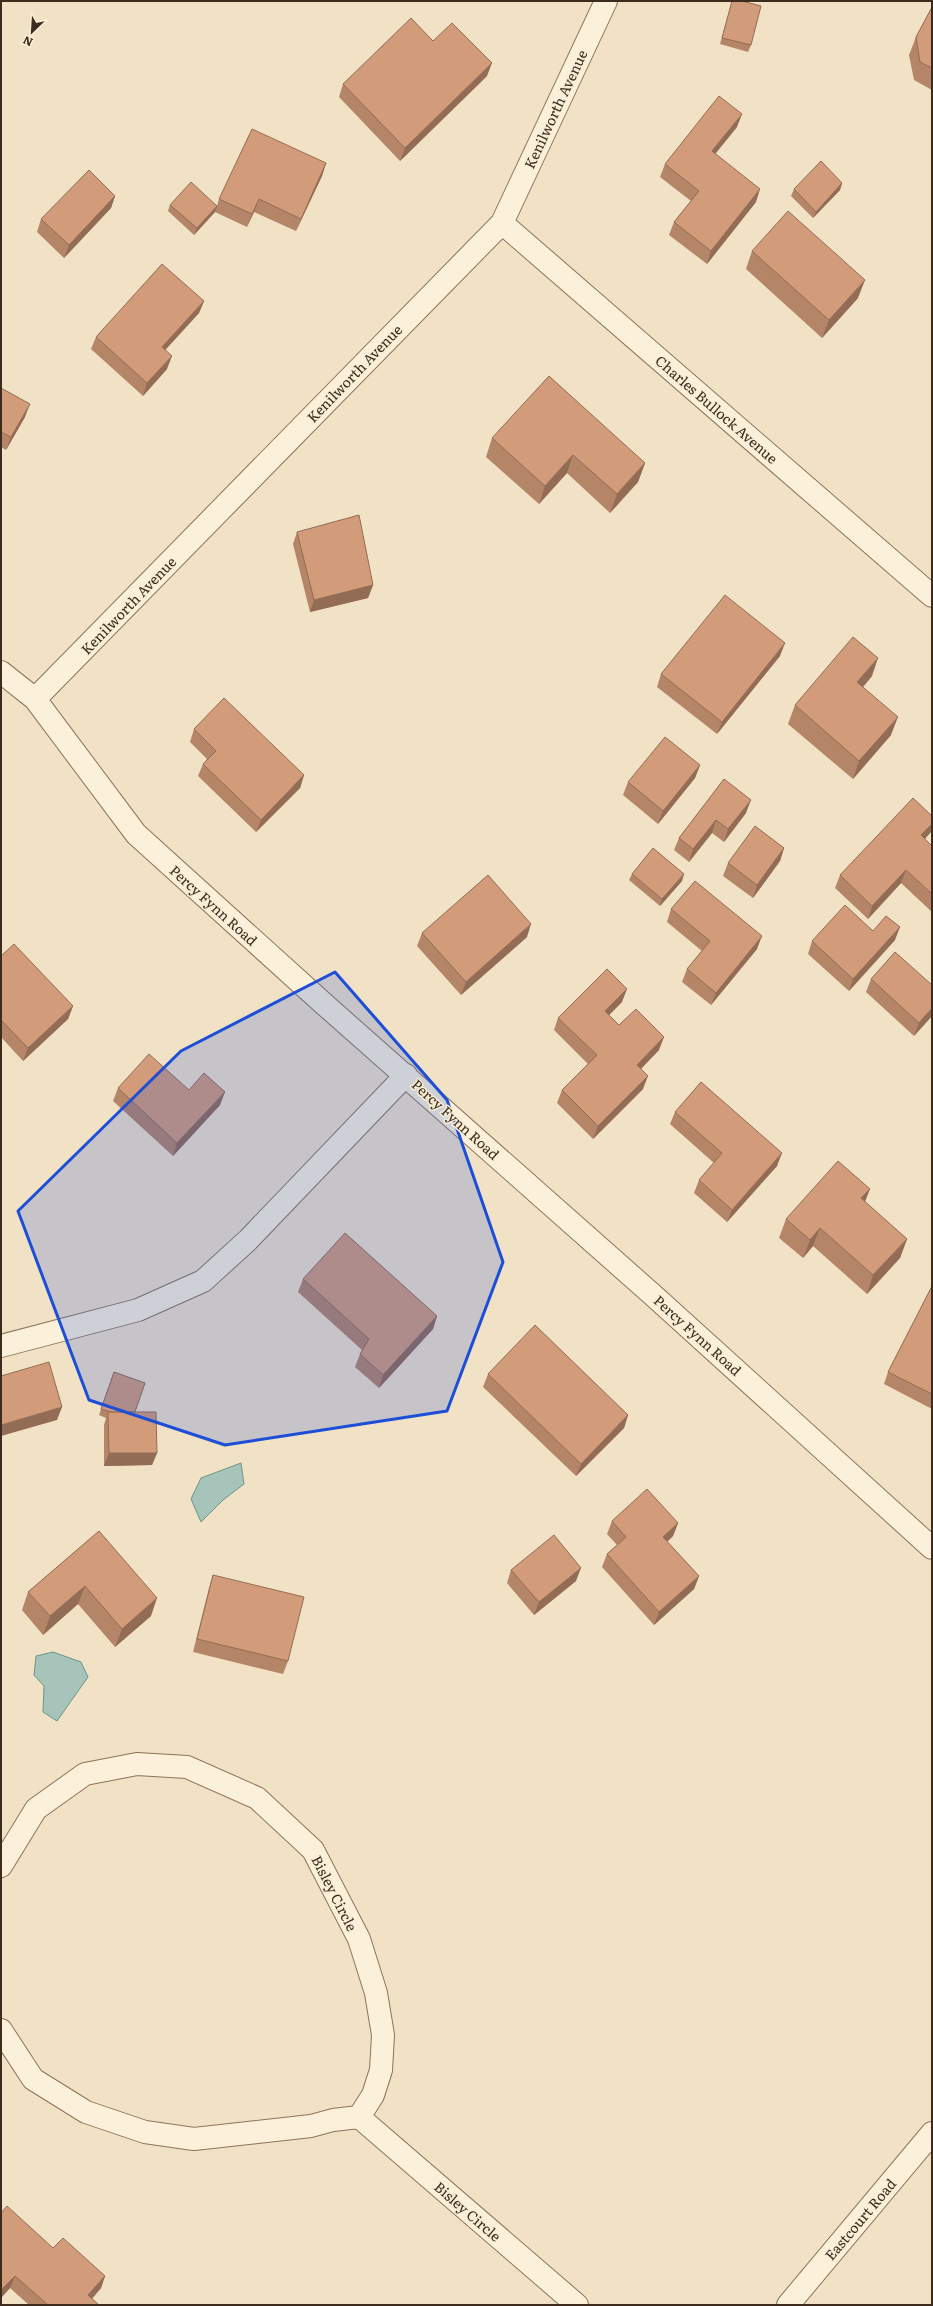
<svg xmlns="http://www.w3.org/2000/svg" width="933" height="2306" viewBox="0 0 933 2306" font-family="Literata,serif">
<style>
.water{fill:#a7c4bb;stroke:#6d9489}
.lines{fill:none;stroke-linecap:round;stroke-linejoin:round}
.minor-casing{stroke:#8e735a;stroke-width:24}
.minor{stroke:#fbf0d9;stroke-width:22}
.wall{fill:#b58568}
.shaded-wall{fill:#936c55}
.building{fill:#d29b79;stroke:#936c55}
.marked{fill:#1d4ed8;fill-opacity:0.2;stroke:#1d4ed8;stroke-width:3;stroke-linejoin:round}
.labels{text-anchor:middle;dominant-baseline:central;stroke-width:3;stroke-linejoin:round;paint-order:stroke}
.street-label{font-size:14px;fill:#3d2c1e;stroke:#f8edd5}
</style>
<rect width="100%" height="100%" fill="#f1e2c5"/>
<path class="water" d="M241,1463l3,21 -21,16 -22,22 -10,-23 10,-21z
M53,1652l28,10 7,15 -31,44 -14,-9 1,-26 -10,-11 2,-19z"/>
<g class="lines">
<g class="minor-casing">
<path id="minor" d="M502,223l430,373
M1,672l34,27 101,135 188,170 330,292 278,252
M35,699l467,-476 104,-222
M1,1346l137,-36 65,-29 45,-41 158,-165
M1,1866l35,-57 49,-35 52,-10 50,3 70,31 56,52 46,89 17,54 7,42 -2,35 -8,25 -14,22
M1,2030l32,49 53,33 59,20 49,7 117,-13 22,-6 26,-3 218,188
M788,2305l144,-172"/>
</g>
<use href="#minor" class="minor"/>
</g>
<path class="wall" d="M732,1l19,44 -3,7 -28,-8z
M932,7v83l-18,-10 -5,-25 7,-18z
M433,41l54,35 -87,85 -61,-64 4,-13z
M737,127l-22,27 41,48 -49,62 -38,-29 5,-13 17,-21 -31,-24 5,-13z
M326,163l-4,13 -26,55 -42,-19 -7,15 -32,-15 -21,23 -26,-24 2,-6 47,1 2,-7z
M842,183l-2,7 -27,28 -22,-22 3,-7z
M115,196l-4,12 -47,50 -27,-26 4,-13z
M752,251l106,47 -36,40 -76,-69z
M204,301l-5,12 -34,37 2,19 -24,27 -52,-47 5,-12z
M1,388l24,29 -19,33 -5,-3z
M492,438l153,25 -7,19 -28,31 -43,-40 -28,31 -53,-47z
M297,532l76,53 -5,13 -58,14 -17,-68z
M780,656l-63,78 -60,-47 4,-13z
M872,676l-9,11 28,48 -38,44 -65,-55 7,-19z
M194,729l110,46 -4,13 -44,44 -58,-56 5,-12 4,-5 -17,-17z
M700,765l-5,13 -37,46 -35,-29 5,-13z
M724,779l22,34 -22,29 -12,-9 -23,29 -15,-12 5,-12z
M931,832l-6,7 7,7v66l-31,-29 -33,36 -33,-31 5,-13z
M784,848l-4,13 -27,37 -30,-22 5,-13z
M632,874l50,7 -22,25 -31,-26z
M671,909l86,40 -46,56 -29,-23 5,-13 15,-18 -35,-29z
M873,931l22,9 -46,51 -41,-37 4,-13z
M422,933l105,4 -66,58 -44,-49z
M1,956l72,50 -5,13 -45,42 -22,-24z
M871,979l61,37 -18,20 -48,-44z
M622,1002l-13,13 10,10 40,25 -18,19 2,20 -50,50 -36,-36 5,-13 26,-26 -34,-34 4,-12z
M118,1088l71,2 31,15 -47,51 -60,-55z
M675,1112l102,54 -50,56 -33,-29 5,-13 15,-17 -44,-39z
M865,1202l42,37 -7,19 -33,36 -54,-48 -10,12 -24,-20 7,-19z
M303,1279l134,37 -4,13 -54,59 -24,-21 5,-13 2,-4 -64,-58z
M932,1286v123l-48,-25 4,-12z
M114,1372l43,81 -5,12 -48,1v-41l2,-7 -7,-3z
M488,1374l140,41 -4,13 -48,48 -93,-89z
M612,1521l66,2 -5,13 -6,6 32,34 -5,13 -40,36 -52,-58 5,-13 10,-9 -10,-11z
M99,1531l52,85 -36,31 -37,-43 -35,31 -21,-25 6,-18z
M511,1570l65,11 -42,34 -27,-32z
M213,1575l75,86 -5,13 -90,-22 16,-64z
M1,2213l52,35 52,28 -4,12 -9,11 7,6h-70l-19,-17 -9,10z"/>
<path class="shaded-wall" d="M492,63l-5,13 -87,85 5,-13z
M742,114l-5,13 -30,37 5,-13z
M326,163l-4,13 -26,55 5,-12z
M842,183l-2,7 -27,28 3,-6z
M760,189l-4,13 -49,62 4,-13z
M115,196l-4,12 -47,50 5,-13z
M259,199l-5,13 -7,15 5,-13z
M217,206l-2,6 -21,23 3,-7z
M865,280l-7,18 -36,40 7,-18z
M204,301l-5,12 -42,46 5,-12z
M172,356l-5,13 -24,27 4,-13z
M30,404l-5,13 -19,33 5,-13z
M573,455l-6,18 -28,31 6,-18z
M645,463l-7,19 -28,31 7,-19z
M373,585l-5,13 -58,14 4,-12z
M785,643l-5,13 -63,78 5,-12z
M878,658l-6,18 -21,25 6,-19z
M898,717l-7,18 -38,44 6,-18z
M700,765l-5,13 -37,46 5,-13z
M304,775l-4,13 -44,44 5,-12z
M751,800l-5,13 -22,29 4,-13z
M716,820l-4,13 -23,29 4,-13z
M932,824l-1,8 -15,16 5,-13z
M784,848l-4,13 -27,37 4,-13z
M906,870l-5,13 -33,36 4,-13z
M684,874l-2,7 -22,25 2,-7z
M531,924l-4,13 -66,58 5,-13z
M900,927l-5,13 -46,51 4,-12z
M762,936l-5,13 -46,56 5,-12z
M627,989l-5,13 -22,22 5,-13z
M73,1006l-5,13 -45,42 5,-13z
M932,1008v8l-18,20 5,-13z
M664,1037l-5,13 -27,28 5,-13z
M648,1076l-5,13 -50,50 5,-13z
M225,1092l-5,13 -47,51 4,-13z
M782,1153l-5,13 -50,56 5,-12z
M870,1189l-7,18 -2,-9z
M820,1228l-7,18 -10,12 7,-18z
M907,1239l-7,19 -33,36 6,-19z
M437,1316l-4,13 -54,59 4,-13z
M62,1407l-5,13 -56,16v-11z
M628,1415l-4,13 -48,48 5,-12z
M109,1453h48l-5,12 -48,1z
M678,1523l-5,13 -15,14 5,-13z
M581,1568l-5,13 -42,34 5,-13z
M699,1576l-5,13 -40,36 5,-13z
M85,1586l-7,18 -35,31 7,-19z
M157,1598l-6,18 -36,31 7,-18z
M15,2276l-5,12 -9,10v-8z
M105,2276l-4,12 -15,17 2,-10z"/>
<path class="building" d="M732,1h10l19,5 -10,39 -29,-7z
M932,7v61l-12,-6 -4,-25z
M411,18l22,23 19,-18 40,40 -87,85 -62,-64z
M719,96l23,18 -30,37 48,38 -49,62 -37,-29 25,-31 -34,-27z
M252,129l74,34 -25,56 -42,-20 -7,15 -33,-15z
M821,161l21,22 -26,29 -22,-23z
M89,170l26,26 -46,49 -28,-26z
M191,182l26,24 -20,22 -27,-23z
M788,211l77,69 -36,40 -77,-69z
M162,264l42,37 -42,46 10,9 -25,27 -51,-46z
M549,376l96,87 -28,31 -44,-39 -28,31 -53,-48z
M1,388l29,16 -19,33 -10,-5z
M359,515l14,70 -59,15 -17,-68z
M725,595l60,48 -63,79 -61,-48z
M853,637l25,21 -21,24 41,35 -39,44 -64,-56z
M224,698l80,77 -43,45 -58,-56 13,-13 -22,-22z
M665,737l35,28 -37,46 -35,-29z
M724,779l27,21 -23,29 -12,-9 -23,29 -14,-11z
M913,798l19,18v8l-11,11 11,11v48l-26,-24 -34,36 -32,-31z
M755,826l29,22 -27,37 -29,-22z
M653,848l31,26 -22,25 -30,-25z
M488,875l43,49 -65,58 -44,-49z
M695,881l67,55 -46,57 -29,-24 23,-28 -39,-32z
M845,905l28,26 13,-15 14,11 -47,52 -41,-38z
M14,944l59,62 -45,42 -27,-28v-64z
M895,952l37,33v23l-13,15 -48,-44z
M607,969l20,20 -22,22 14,14 17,-16 28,28 -27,28 11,11 -50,50 -36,-36 35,-35 -39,-37z
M149,1054l40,36 15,-17 21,19 -48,51 -59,-55z
M701,1082l81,71 -50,57 -33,-30 23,-27 -47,-41z
M838,1161l32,28 -9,9 46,41 -34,36 -53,-47 -10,12 -24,-21z
M345,1233l92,83 -54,59 -23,-21 9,-15 -66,-60z
M932,1286v108l-44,-22z
M535,1325l93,90 -47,49 -93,-90z
M49,1362l13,45 -61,18v-49z
M114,1372l31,11 -10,29h-23l-11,-3z
M108,1412h48l1,41h-48z
M647,1489l31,34 -15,14 36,39 -40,36 -52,-58 19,-17 -14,-16z
M99,1531l58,67 -35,31 -37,-43 -35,30 -22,-24z
M554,1535l27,33 -42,34 -28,-32z
M213,1575l91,22 -16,64 -91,-22z
M7,2206l46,42 10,-10 42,38 -17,19 11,10h-51l-33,-29 -14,14v-77z"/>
<path class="marked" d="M335,972l112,128 56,162 -56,149 -222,34 -136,-45 -71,-189 163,-160z"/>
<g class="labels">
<g class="street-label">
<text transform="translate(555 109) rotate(-65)">Kenilworth Avenue</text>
<text transform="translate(354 373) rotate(-46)">Kenilworth Avenue</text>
<text transform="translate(717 409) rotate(41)">Charles Bullock Avenue</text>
<text transform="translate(128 605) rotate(-46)">Kenilworth Avenue</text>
<text transform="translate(214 905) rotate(42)">Percy Fynn Road</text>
<text transform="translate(456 1119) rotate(42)">Percy Fynn Road</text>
<text transform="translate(698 1335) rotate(42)">Percy Fynn Road</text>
<text transform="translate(335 1893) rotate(63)">Bisley Circle</text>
<text transform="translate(468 2211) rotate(41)">Bisley Circle</text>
<text transform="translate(860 2219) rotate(-50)">Eastcourt Road</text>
</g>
</g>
<rect width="933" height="2306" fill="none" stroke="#3d2c1e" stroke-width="4"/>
<g transform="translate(32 32) rotate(205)" stroke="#f8edd5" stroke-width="3" paint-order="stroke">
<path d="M0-3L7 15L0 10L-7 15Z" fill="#3d2c1e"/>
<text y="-6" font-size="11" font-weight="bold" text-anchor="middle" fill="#3d2c1e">N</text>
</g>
</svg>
